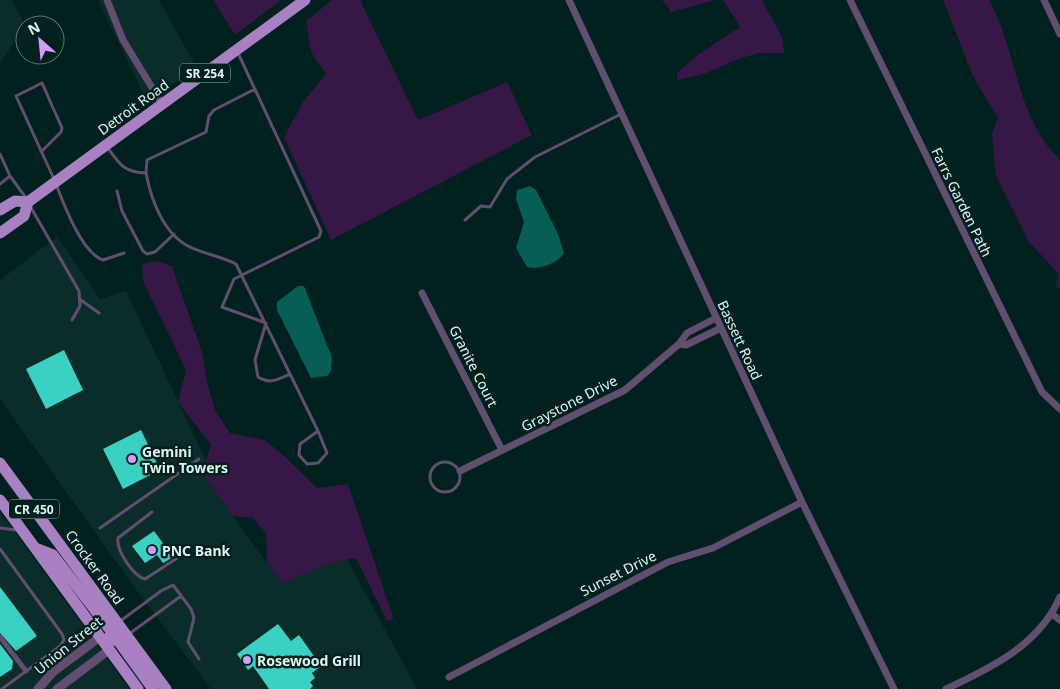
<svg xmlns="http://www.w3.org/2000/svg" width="1060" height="689" viewBox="0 0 1060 689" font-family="'Noto Sans',sans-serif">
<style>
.built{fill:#0b2d2a}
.green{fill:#361746}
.water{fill:#065e57}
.building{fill:#39d1c3}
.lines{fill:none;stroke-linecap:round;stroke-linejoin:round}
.service{stroke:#624e6e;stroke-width:3}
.pedestrian{stroke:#624e6e;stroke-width:5}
.minor{stroke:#624e6e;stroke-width:7}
.tertiary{stroke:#624e6e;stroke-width:9}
.primary{stroke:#a980c2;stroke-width:11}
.poi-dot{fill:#d79bf9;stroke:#01211e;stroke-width:2}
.labels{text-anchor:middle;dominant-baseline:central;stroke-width:5;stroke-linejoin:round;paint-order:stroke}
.shield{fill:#01211e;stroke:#9db3b0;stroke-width:1}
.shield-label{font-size:12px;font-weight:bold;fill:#e0f2ef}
.street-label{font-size:14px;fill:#e0f2ef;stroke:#01211e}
.poi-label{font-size:14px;font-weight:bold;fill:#e0f2ef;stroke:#01211e;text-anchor:start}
</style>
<rect width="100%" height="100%" fill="#01211e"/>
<path class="built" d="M0,0h12l13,25 -25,39z
M98,0h61l39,70 -52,29z
M57,237l43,62 26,-8 80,170 -4,12 80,111 44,-20 21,-5 70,130h-206l-76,-101 -135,-189v-119z
M0,512l84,115 45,62h-129z"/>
<path class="green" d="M213,0h68l-46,35z
M332,0h28l58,120 89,-38 25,53 -201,105 -47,-103 19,-35 23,-28 -15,-22 -5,-31z
M662,0h54l-45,12z
M723,0h39l20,37 2,16h-25l-21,6 -34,15 -27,6v-7l22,-19 41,-27z
M943,0h46c5,10 11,21 14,32 15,44 22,94 57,128v128l-4,-1 3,-13 -30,-32 -33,-66 -4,-42 6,-17 -24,-38z
M157,261l15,5 31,89 4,27 8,28 15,23 35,7 15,12 37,36 31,-4 46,135 -7,2 -31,-63 -30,6 -44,20 -15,-21 -1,-30 -13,-15 -20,-2 -31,-43 9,-28 -33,-43 8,-32 -43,-89 -1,-17z"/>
<path class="water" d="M530,186l6,4 22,44 6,19c-7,11 -25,17 -37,14l-11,-19 8,-26 -8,-23 1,-9z
M298,286h6l28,72 -1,13 -4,5 -16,2 -34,-68v-8z"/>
<path class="building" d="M64,350l19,40 -37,19 -20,-40z
M141,430l19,40 -37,19 -20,-40z
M154,531l19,26 -10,6 -6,-8 -12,8 -13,-17z
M0,587l37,49 -21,15 -16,-18z
M278,624l13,17 8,-6 22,31 -9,7 3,5 -5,4 3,4 -3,3h-41l-16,-23 -5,4 -11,-16z
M0,644l13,17 -1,8 -12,8z"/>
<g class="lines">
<path class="service" d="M238,53l83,178 -2,6 -85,42 -12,28 44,16 -11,37 3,17c12,8 20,2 32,-3
M108,148c12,17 16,24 38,25 5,26 17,60 42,73 15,8 33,10 48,18l82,167 -18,13 -1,11 8,9 11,-1 9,-10 -9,-22
M41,152l20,-20 1,-4 -20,-45 -26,13 38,83
M0,154l10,22 16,22
M146,173l1,-13 59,-28 3,-16 5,-6 41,-21
M0,184l10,-8
M56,184c8,21 26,69 47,76l21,-7
M117,191l5,20 21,40 4,3 8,-2 19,-18
M30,206l49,85 1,15 -8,14
M465,220l16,-14 9,1 17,-28 28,-22 86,-43
M81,300l18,13
M430 477a15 15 0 1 1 30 0a15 15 0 1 1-30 0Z
M152,512l-34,26c-2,12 15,38 27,41l37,-24
M0,528l16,2
M100,528l99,-69
M0,549l62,85 2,6 -4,6 -58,43
M119,622l42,-31 12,-6 18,24 3,9 -6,24 11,17
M129,634l52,-38"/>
<path class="pedestrian" d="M0,637l26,34"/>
<path class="minor" d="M107,0l16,40 39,64
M569,0l233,502 92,187
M850,0l192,392 18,17
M1044,0l16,34
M422,293l80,157
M679,344l7,1 35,-17
M460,471l165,-81 54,-46 8,-11 29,-15
M1052,614l8,6
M449,677l219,-115 45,-14 89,-46
M946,689c45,-21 93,-44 114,-92"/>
<path class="tertiary" d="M38,689l15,-17 47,-35
M57,689l52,-39"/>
<path class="primary" d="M0,210l15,-9 13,1 277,-202
M0,233l24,-17 4,-14
M0,463l166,226
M0,500l138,189
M35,548l18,7 61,80 12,1
M109,637l10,5 34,47"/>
</g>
<g class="poi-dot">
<circle cx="132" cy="459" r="5"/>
<circle cx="152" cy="550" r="5"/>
<circle cx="247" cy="660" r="5"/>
</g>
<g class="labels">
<g class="shield">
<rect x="180" y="63.5" width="50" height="19" rx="4"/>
<rect x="9" y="499.5" width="50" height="19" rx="4"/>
</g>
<g class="shield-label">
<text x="205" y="73">SR 254</text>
<text x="34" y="509">CR 450</text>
</g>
<g class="street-label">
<text transform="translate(133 107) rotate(-36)">Detroit Road</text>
<text transform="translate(962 202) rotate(64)">Farrs Garden Path</text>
<text transform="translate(740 340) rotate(65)">Bassett Road</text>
<text transform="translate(474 366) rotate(63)">Granite Court</text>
<text transform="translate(569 403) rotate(-27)">Graystone Drive</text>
<text transform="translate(95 567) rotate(54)">Crocker Road</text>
<text transform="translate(618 573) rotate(-27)">Sunset Drive</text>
<text transform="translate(68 645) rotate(-39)">Union Street</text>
</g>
<g class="poi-label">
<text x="142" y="451">Gemini<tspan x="142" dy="16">Twin Towers</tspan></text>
<text x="162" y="550">PNC Bank</text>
<text x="257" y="660">Rosewood Grill</text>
</g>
</g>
<g transform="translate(40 40) rotate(333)"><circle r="24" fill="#01211e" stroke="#5a7572"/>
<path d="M0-4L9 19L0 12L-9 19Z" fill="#d79bf9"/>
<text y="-8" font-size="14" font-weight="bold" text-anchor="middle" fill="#e0f2ef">N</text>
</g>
</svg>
